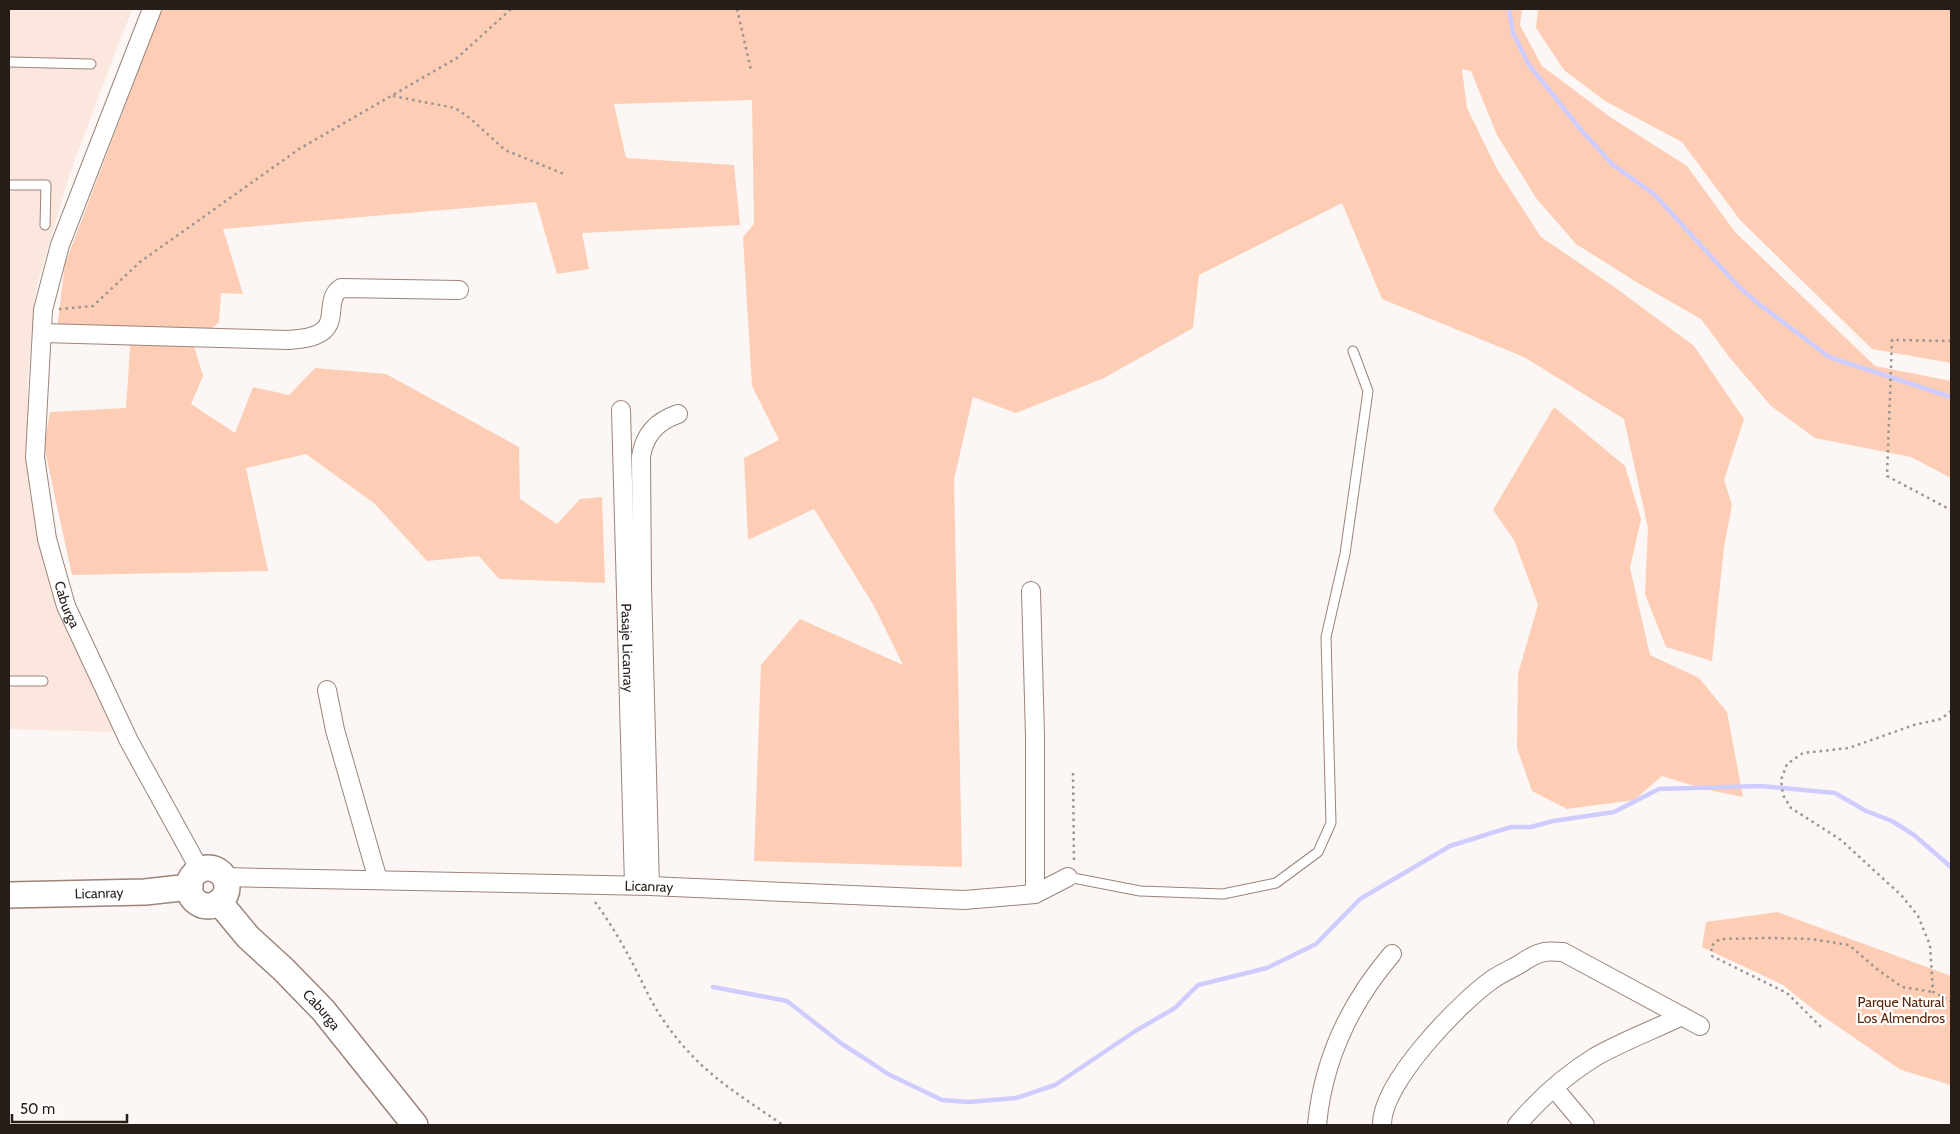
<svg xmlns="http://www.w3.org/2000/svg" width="1960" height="1134" viewBox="0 0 1960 1134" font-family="Cabin,sans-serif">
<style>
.built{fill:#fbe7dd}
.green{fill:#fecdb5}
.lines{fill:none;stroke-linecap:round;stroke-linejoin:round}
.stream{stroke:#cfcdff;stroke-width:4.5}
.lane-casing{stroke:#9b8478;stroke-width:11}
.street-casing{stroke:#9b8478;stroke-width:20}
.secondary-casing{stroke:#9b8478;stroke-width:28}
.path{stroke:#9b9491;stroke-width:2.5;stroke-dasharray:2.5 4;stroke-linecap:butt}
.lane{stroke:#fff;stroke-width:9}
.street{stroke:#fff;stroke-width:18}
.secondary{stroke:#fff;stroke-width:25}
.labels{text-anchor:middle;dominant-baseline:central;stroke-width:4.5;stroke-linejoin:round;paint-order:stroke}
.street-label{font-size:14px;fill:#261d19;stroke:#fff}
.park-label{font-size:14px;fill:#5c2808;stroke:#fff}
</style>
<rect width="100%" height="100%" fill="#fcf7f4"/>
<path class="built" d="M9,9h124l-11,25 -52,139 -34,116 -9,96 3,112 34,122 50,113 -105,-3z"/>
<path class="green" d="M162,9h1360l-2,16 22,41 68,51 77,49 48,66 140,134 76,15v97l-40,-21 -96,-19 -44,-32 -41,-48 -29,-39 -63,-36 -62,-39 -40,-46 -39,-63 -26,-64 -9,-2 5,39 30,61 44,68 72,49 81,60 50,73 -20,61 8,25 -8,42 -12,114 -46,-14 -21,-53 3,-66 -24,-109 -100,-62 -142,-58 -40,-96 -143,72 -6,53 -89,50 -88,35 -43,-16 -19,82 8,388 -208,-6 7,-196 39,-46 103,46 -29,-59 -60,-97 -66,31 -4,-82 35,-18 -27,-54 -9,-149 11,-13 -2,-124 -138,4 12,54 108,7 6,60 -158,8 7,36 -32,5 -21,-72 -313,27 20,65 -22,-1 -2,29 -25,24 9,30 -12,28 44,29 18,-46 36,8 26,-27 71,6 133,73 1,52 37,25 23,-25 22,-2 3,86 -106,-4 -20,-23 -52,5 -52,-57 -69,-50 -60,14 22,103 -196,4 -28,-129 6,-34 76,-4 5,-74 -74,-5 8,-65z
M1538,9h413v354l-79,-14 -132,-129 -58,-78 -77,-41 -41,-31 -28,-42z
M1554,407l71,59 16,53 -11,49 20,87 49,23 28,34 16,85 -39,-8 -42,-13 -28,24 -67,9 -35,-18 -15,-43 1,-74 20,-69 -24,-65 -21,-30z
M1777,912l174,64v109l-50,-15 -87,-60 -31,-25 -81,-38 4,-25z"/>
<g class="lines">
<path class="stream" d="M1509,9l4,24 16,32 53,66 31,34 41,29 84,92 21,18 70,53 122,40
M713,987l74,14 55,43 22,14 24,16 54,26 27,2 47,-4 39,-13 82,-55 38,-22 23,-23 69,-17 49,-24 44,-45 90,-53 61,-19h20l22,-6 61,-9 45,-23 102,-3 74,7 31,18 26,10 22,14 37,32"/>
<g class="lane-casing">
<path id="lane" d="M9,62l82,2
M9,185h37l-1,40
M9,681h34
M1068,877l72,14 83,3 53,-11 42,-31 13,-29 -5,-186 19,-83 23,-163 -15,-40"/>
</g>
<g class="street-casing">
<g id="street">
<path id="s1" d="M152,9l-92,236 -17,65 -8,147 12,82 19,67 63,135 71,129"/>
<path d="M42,333l246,7c9,-1 20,-1 28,-5 25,-10 7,-35 25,-47l118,2"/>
<path id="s2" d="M621,410l13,475"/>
<path d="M1031,591l4,145v158"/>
<path d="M327,690l8,40 43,150"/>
<path id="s3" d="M224,877l426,9 314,14 71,-6 33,-17"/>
<path d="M650,886l-8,-300 -1,-129c3,-22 16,-36 37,-43"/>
<path d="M1554,1088l31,37"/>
<path d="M1317,1125c6,-64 33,-122 75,-171"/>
<path d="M1382,1125c-1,-42 78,-123 111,-146 9,-6 18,-10 27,-15 7,-5 15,-10 24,-12 6,-1 13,0 19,0l137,74"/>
<path d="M1517,1125c22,-26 49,-50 78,-68 28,-16 58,-27 87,-41"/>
</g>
</g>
<g class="secondary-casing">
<g id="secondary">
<circle cx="208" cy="887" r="19"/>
<path id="s4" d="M9,895l136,-3 45,-5"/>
<path id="s5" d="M219,902l29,35 35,32 40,41 92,115"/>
</g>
</g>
<path class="path" d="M737,9l14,61
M393,96l62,12 16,11 34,31 59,24
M59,309l34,-3 47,-44 159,-113 158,-91 54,-49
M1951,341l-59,-1 -5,136 64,34
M1951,711l-10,8 -27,6 -65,23 -46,5 -16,11 -6,16 2,15 8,13 50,32 61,56 16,20 12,29 3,47 18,9
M1073,773l1,88
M595,902c14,19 27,41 38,62 10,19 18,39 31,57 34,50 71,71 119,104
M1821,1027l-34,-34 -75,-37 -1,-10 9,-7 50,-1 40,1 39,6 28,24 25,18 31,5"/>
<use href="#lane" class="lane"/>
<use href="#street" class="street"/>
<use href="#secondary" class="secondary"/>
</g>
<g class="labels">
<g class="street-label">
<text stroke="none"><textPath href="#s1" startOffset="619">Caburga</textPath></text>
<text stroke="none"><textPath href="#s2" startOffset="238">Pasaje Licanray</textPath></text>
<text stroke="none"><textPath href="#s3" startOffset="425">Licanray</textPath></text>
<text stroke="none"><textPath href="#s4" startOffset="90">Licanray</textPath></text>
<text stroke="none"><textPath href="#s5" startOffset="149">Caburga</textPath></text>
</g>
<g class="park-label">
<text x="1901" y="1002">Parque Natural<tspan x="1901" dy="16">Los Almendros</tspan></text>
</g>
</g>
<rect width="1960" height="1134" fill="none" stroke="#261d19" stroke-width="20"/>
<path d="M12 1114v8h115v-8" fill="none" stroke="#261d19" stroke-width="2.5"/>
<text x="20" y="1114" font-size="15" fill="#261d19" stroke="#ffffff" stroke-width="4" paint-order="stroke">50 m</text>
</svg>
